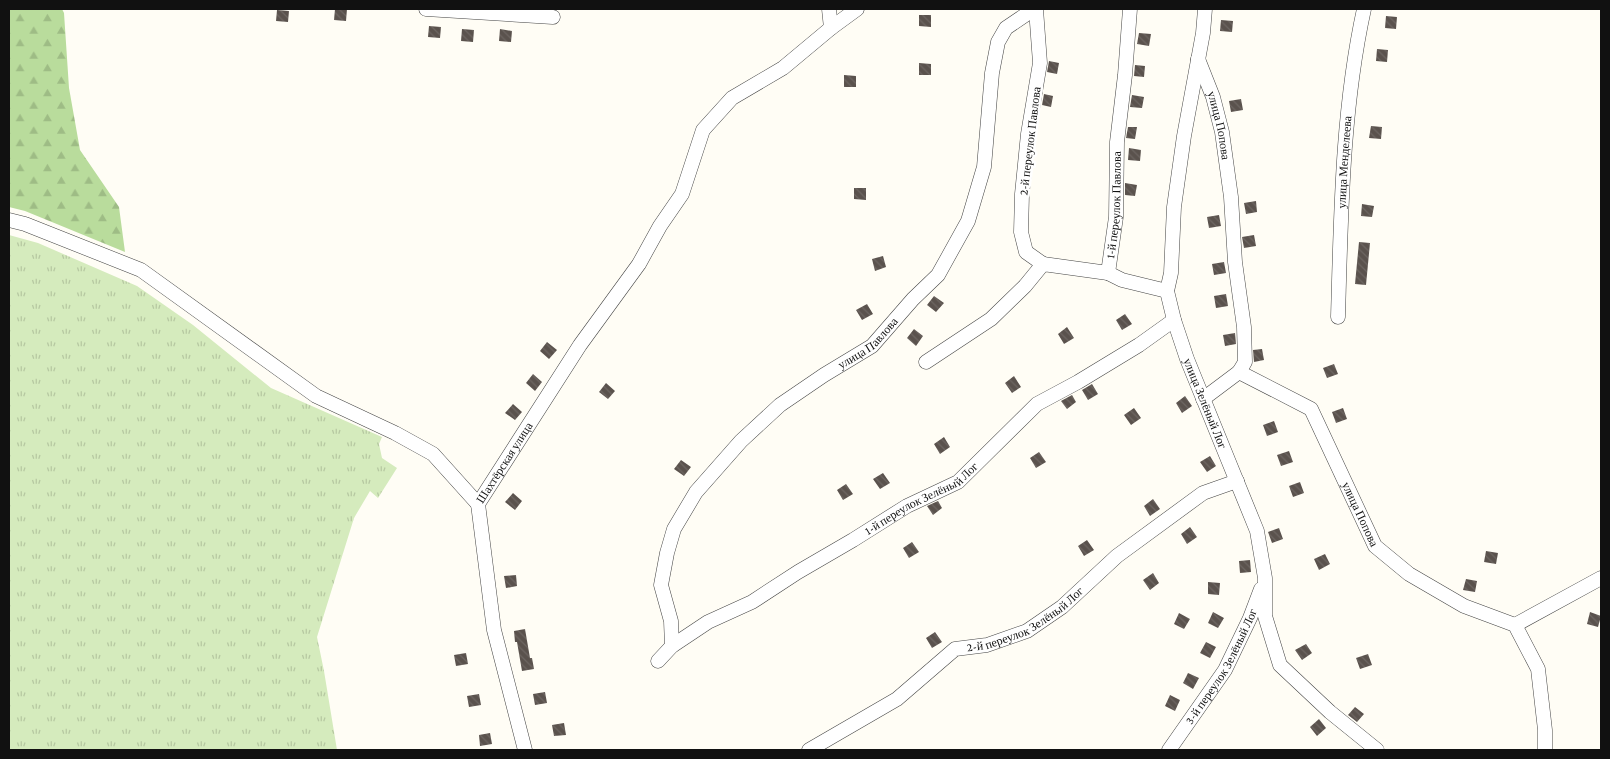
<svg xmlns="http://www.w3.org/2000/svg" width="1610" height="759" viewBox="0 0 1610 759" font-family="'Crimson Pro',serif">
<style>
.grass{fill:url(#grass-tufts)}
.forest{fill:url(#forest-firs)}
.building{fill:url(#building-back-hatch)}
.lines{fill:none;stroke-linecap:round;stroke-linejoin:round}
.minor-casing{stroke:#444;stroke-width:15}
.minor{stroke:#fff;stroke-width:14}
.labels{text-anchor:middle;dominant-baseline:central;stroke-width:5;stroke-linejoin:round;paint-order:stroke}
.street-label{font-size:12px;fill:#111;stroke:#fff}
</style>
<defs>
<pattern id="grass-tufts" width="24" height="20" patternUnits="userSpaceOnUse" patternTransform="scale(1.25)"><rect width="24" height="20" fill="#d5ebbd"/><path d="M3 7l-1-3M5 7V3M7 7l1-3M15 17l-1-3M17 17v-4M19 17l1-3" fill="none" stroke="#b6c8a1"/></pattern>
<pattern id="forest-firs" width="22" height="20" patternUnits="userSpaceOnUse" patternTransform="scale(1.25)"><rect width="22" height="20" fill="#b9dc9c"/><path d="M5 1l3.5 6h-7zM16 11l3.5 6h-7z" fill="#9ebc85"/></pattern>
<pattern id="building-back-hatch" width="6" height="6" patternUnits="userSpaceOnUse" patternTransform="scale(1.25)"><rect width="6" height="6" fill="#5a524d"/><path d="M-1 5l2 2M0 0l6 6M5-1l2 2" fill="none" stroke="#6d6662"/></pattern>
</defs>
<rect width="100%" height="100%" fill="#fffdf5"/>
<path class="grass" d="M9,235l29,8 99,43 56,39 78,63 111,49 -3,7 3,14 15,10 -19,30 -8,-7 -16,27 -37,119 7,34 13,79h-328z"/>
<path class="forest" d="M9,9h53l2,4 5,75 11,62 39,57 6,45 -100,-41 -16,-4z"/>
<path class="building" d="M335,9h12l-1,12 -12,-1z
M277,10l12,1 -1,11 -12,-1z
M919,15h12v12l-12,-1z
M1386,16l11,1 -1,12 -11,-1z
M1221,20l12,1 -1,11 -12,-1z
M429,26l12,1 -1,11 -12,-1z
M462,29l12,1 -1,12 -12,-1z
M500,29l12,2 -1,11 -12,-1z
M1139,33l12,1 -2,12 -12,-2z
M1377,49l11,1 -1,12 -11,-1z
M1049,61l10,2 -2,11 -10,-2z
M919,63l12,1v11h-12z
M1135,65l10,1 -1,11 -10,-1z
M844,75l12,1v11h-12z
M1044,94l9,2 -2,11 -9,-2z
M1132,95l12,2 -2,11 -12,-1z
M1241,99l2,11 -12,2 -2,-11z
M1371,126l11,1 -1,12 -12,-1z
M1128,127h9l-2,12 -9,-1z
M1129,148l12,2 -1,11 -12,-1z
M1125,183l12,2 -2,11 -10,-1z
M854,188h12v12l-12,-1z
M1256,201l1,11 -11,2 -2,-11z
M1362,204l12,2 -2,11 -11,-1z
M1219,215l2,11 -12,2 -2,-11z
M1254,235l2,11 -12,2 -2,-11z
M1359,242l11,1 -4,42 -11,-1z
M883,256l3,11 -11,4 -3,-12z
M1224,262l2,11 -12,2 -2,-11z
M1226,294l2,12 -12,2 -2,-12z
M934,296l10,7 -8,9 -9,-7z
M867,304l6,10 -11,6 -6,-10z
M1125,314l7,10 -10,6 -6,-10z
M1067,327l7,11 -10,6 -6,-10z
M914,329l9,7 -7,10 -9,-8z
M1235,333l1,11 -11,2 -2,-11z
M547,342l10,8 -8,9 -9,-8z
M1262,349l2,11 -10,2 -1,-12z
M1334,364l4,10 -11,4 -4,-10z
M533,374l9,8 -7,9 -9,-8z
M1014,376l7,11 -9,6 -7,-10z
M606,383l9,8 -7,8 -9,-7z
M1092,384l6,10 -10,6 -6,-10z
M1072,395l4,7 -9,7 -6,-8z
M1185,396l7,10 -10,7 -6,-10z
M513,404l9,8 -7,8 -10,-7z
M1134,408l7,10 -10,7 -7,-10z
M1343,408l4,11 -11,4 -4,-11z
M1274,421l4,11 -11,4 -4,-11z
M944,437l6,10 -10,7 -6,-10z
M1289,451l4,11 -12,4 -4,-11z
M1039,452l7,10 -10,6 -6,-10z
M1210,456l6,10 -9,6 -7,-10z
M681,460l10,7 -7,9 -10,-7z
M883,473l7,10 -10,6 -7,-10z
M1300,482l4,11 -11,4 -4,-11z
M846,484l7,10 -10,6 -6,-10z
M513,493l9,8 -7,9 -10,-8z
M1153,499l7,10 -10,7 -6,-10z
M938,501l4,7 -9,7 -6,-9z
M1190,527l7,10 -10,7 -6,-10z
M1279,528l4,11 -11,4 -4,-11z
M1087,540l7,10 -10,6 -6,-10z
M912,542l7,10 -10,6 -6,-10z
M1486,551l12,2 -2,11 -12,-2z
M1325,554l5,10 -11,6 -5,-11z
M1250,560l1,12 -11,1 -1,-12z
M1153,573l6,10 -9,7 -7,-10z
M516,575l1,11 -11,2 -2,-12z
M1466,579l11,2 -2,11 -12,-2z
M1208,582l12,1 -1,12 -11,-1z
M1213,612l11,6 -6,10 -10,-5z
M1590,612l11,4 -3,11 -11,-3z
M1179,613l11,6 -6,10 -10,-5z
M525,629l5,29h2l2,11 -12,2 -5,-29h-2l-1,-11z
M935,632l7,10 -10,6 -6,-10z
M1206,642l10,5 -6,11 -10,-5z
M1306,644l6,9 -10,7 -7,-10z
M466,653l2,11 -12,2 -2,-11z
M1368,654l4,11 -12,4 -4,-11z
M1188,673l11,5 -6,11 -10,-6z
M545,692l2,11 -12,2 -2,-11z
M479,694l2,11 -12,2 -2,-11z
M1170,695l10,5 -5,11 -10,-5z
M1355,707l9,7 -7,8 -9,-7z
M1319,719l7,9 -9,8 -7,-9z
M564,723l2,12 -12,1 -2,-11z
M490,733l2,11 -12,2 -1,-11z"/>
<g class="lines">
<g class="minor-casing">
<g id="minor">
<path d="M426,9l127,8"/>
<path d="M829,9l2,19"/>
<path d="M1036,9l4,54 -12,71 -6,60 -1,38 5,20 17,12"/>
<path id="s1" d="M1205,9l-2,24 -19,103 -10,71 -3,66 -4,18 7,29 13,39 70,172 8,47v38l15,49 50,47 47,38"/>
<path id="s2" d="M1198,59l15,38 9,35 9,65 4,65 9,65 1,35 -6,10"/>
<path d="M9,220l16,4 116,46 175,126 79,37 38,21 45,50"/>
<path d="M1108,273l14,7 45,11"/>
<path id="s3" d="M1338,317c3,-103 4,-207 26,-308"/>
<path id="s4" d="M926,362l65,-43 34,-33 18,-22 65,9 8,-56 1,-75 8,-67 5,-66"/>
<path id="s5" d="M1203,399l36,-27 72,37 64,137 34,28 55,32 51,19 23,44 7,61v20"/>
<path d="M1515,625l86,-47"/>
<path id="s6" d="M672,646l-1,-25 -10,-36 6,-32 7,-24 22,-37 45,-51 39,-36 44,-30 48,-29 41,-47 25,-24 30,-54 16,-54 8,-94 6,-31 8,-14 28,-19"/>
<path id="s7" d="M658,661l14,-15 36,-24 44,-20 46,-30 55,-32 54,-34 51,-24 79,-78 41,-22 61,-37 35,-25"/>
<path id="s8" d="M525,750l-31,-120 -16,-126 102,-159 59,-81 21,-38 22,-32 21,-64 29,-32 51,-30 48,-40 26,-19"/>
<path id="s9" d="M809,750l88,-51 58,-50 32,-4 40,-14 35,-24 55,-51 86,-63 34,-12"/>
<path id="s10" d="M1169,750l56,-80 25,-52 11,-29"/>
</g>
</g>
<use href="#minor" class="minor"/>
</g>
<g class="labels">
<g class="street-label">
<text stroke="none"><textPath href="#s2" startOffset="70">улица Попова</textPath></text>
<text transform="translate(1030 141) rotate(-83)">2-й переулок Павлова</text>
<text stroke="none"><textPath href="#s3" startOffset="155">улица Менделеева</textPath></text>
<text stroke="none"><textPath href="#s4" startOffset="288">1-й переулок Павлова</textPath></text>
<text stroke="none"><textPath href="#s6" startOffset="392">улица Павлова</textPath></text>
<text stroke="none"><textPath href="#s1" startOffset="404">улица Зелёный Лог</textPath></text>
<text stroke="none"><textPath href="#s8" startOffset="300">Шахтёрская улица</textPath></text>
<text stroke="none"><textPath href="#s7" startOffset="311">1-й переулок Зелёный Лог</textPath></text>
<text stroke="none"><textPath href="#s5" startOffset="242">улица Попова</textPath></text>
<text stroke="none"><textPath href="#s9" startOffset="256">2-й переулок Зелёный Лог</textPath></text>
<text stroke="none"><textPath href="#s10" startOffset="99">3-й переулок Зелёный Лог</textPath></text>
</g>
</g>
<rect width="1610" height="759" fill="none" stroke="#111111" stroke-width="20"/>
</svg>
